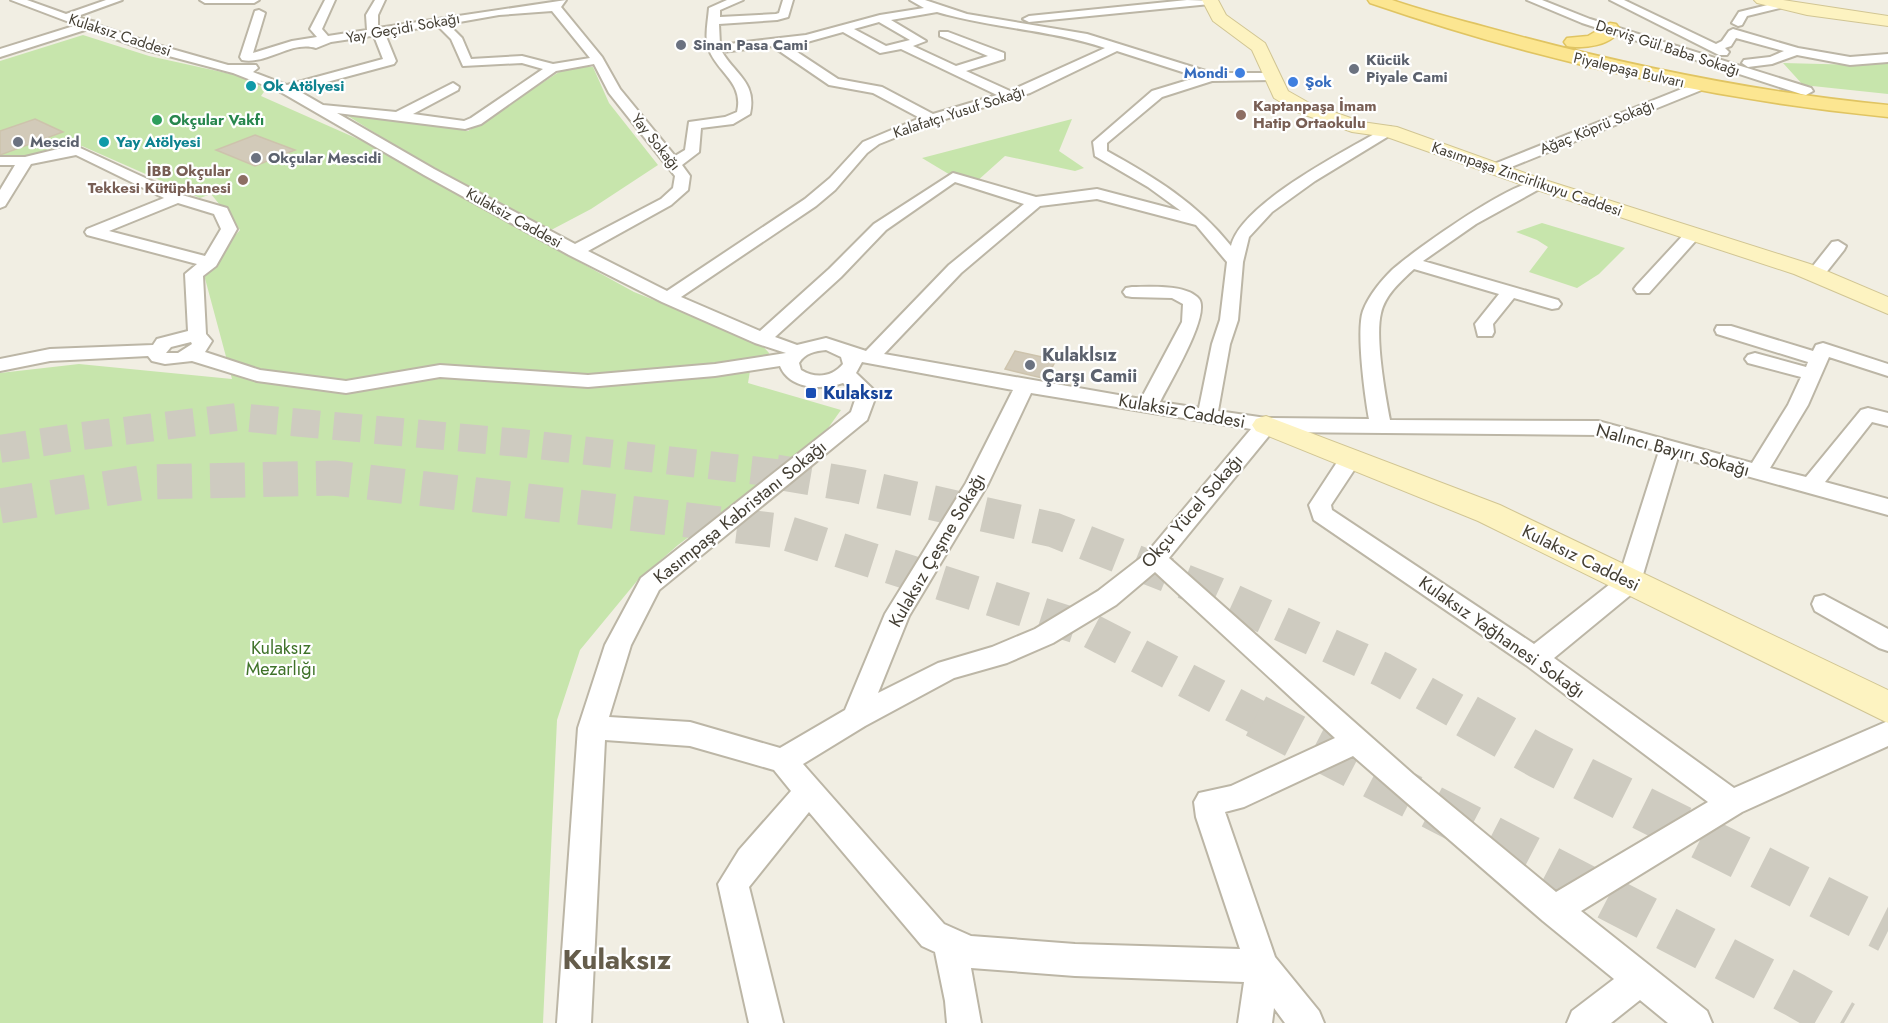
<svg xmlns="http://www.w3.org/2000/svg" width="1888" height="1023" viewBox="0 0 1888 1023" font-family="Jost,sans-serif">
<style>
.green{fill:#c7e5ac}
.building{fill:#d2cab9;stroke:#cdc3ac;stroke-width:1.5}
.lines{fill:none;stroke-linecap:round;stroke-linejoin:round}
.primary-tunnel-far2{stroke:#cecbc0;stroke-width:28;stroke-dasharray:28 14;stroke-linecap:butt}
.primary-tunnel-far1{stroke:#cecbc0;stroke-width:35;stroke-dasharray:35 18;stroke-linecap:butt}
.primary-tunnel{stroke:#cecbc0;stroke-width:44;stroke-dasharray:44 22;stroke-linecap:butt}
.street-casing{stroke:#bcb6a6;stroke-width:4}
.secondary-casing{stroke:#d1c593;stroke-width:2}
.primary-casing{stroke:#e0c462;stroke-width:3}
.street{fill:#fff;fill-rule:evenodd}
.secondary{fill:#fdf3c1;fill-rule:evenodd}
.primary{fill:#fce691;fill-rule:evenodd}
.worship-dot{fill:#6b7280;stroke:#fff;stroke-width:2}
.shop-dot{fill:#3f7fe0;stroke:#fff;stroke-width:2}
.culture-dot{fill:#0f9aa8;stroke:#fff;stroke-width:2}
.education-dot{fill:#8d6e63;stroke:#fff;stroke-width:2}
.leisure-dot{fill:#2e9e5b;stroke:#fff;stroke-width:2}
.transit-dot{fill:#1a4fb4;stroke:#fff;stroke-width:2}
.labels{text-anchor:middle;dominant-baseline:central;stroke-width:4.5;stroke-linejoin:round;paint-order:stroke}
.far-street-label{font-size:15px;fill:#433e33;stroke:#fff}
.far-worship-label{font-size:15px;font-weight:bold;fill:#5b616d;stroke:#fff;text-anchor:start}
.far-shop-label{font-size:15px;font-weight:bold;fill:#366cbe;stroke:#fff;text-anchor:end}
.far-culture-label{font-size:15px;font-weight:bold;fill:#0d838f;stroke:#fff;text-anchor:start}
.far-education-label{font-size:15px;font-weight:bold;fill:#785e54;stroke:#fff;text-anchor:start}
.far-leisure-label{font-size:15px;font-weight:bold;fill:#27864d;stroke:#fff;text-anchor:start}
.worship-label{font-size:18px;font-weight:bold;fill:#5b616d;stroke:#fff;text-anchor:start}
.transit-label{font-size:18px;font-weight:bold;fill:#164399;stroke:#fff;text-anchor:start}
.street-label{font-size:18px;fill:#433e33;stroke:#fff}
.park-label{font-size:18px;fill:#3f7229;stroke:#fff}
.near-district-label{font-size:28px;font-weight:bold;fill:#655d4b;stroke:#fff}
</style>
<rect width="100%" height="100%" fill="#f1eee3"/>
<path class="green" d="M83,35l66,21 91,20 26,13 -5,7 106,47 16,-5 -43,-27 128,20 91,-59 22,-5h12l16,36 49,62 -67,44 -55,29 98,54 125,50 10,11 -2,7 -17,11 -2,12 93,27 -20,28 -143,107 -41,36 -57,69 -23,70 -14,303h-543v-650l79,-9 153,15 -29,-108 37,-41 -29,-36 -11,4 -118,-52 -28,3 -40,9 -14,1v-98z
M1783,63l78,2 27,-2v31l-85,-9z
M1072,119l-13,32 25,17 -9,3 -70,-15 -29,26 -24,-6 -30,-18z
M1542,223l83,25 -26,26 -22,14 -48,-16 19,-25 -11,-7 -21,-8z"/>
<path class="building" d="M35,119l28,13 -63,23v-24z
M255,135l40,15 -40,16 -39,-16z
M1015,351l41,9 -10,19 -41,-10z"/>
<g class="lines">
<path class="primary-tunnel-far2" d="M0,449l82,-13 155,-19 283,26 265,31"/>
<path class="primary-tunnel-far1" d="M776,472l77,13 201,45 162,64 167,76 86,48
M0,506l146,-24 188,-4 446,53 309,99 170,88"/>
<path class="primary-tunnel" d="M1256,716l539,279 49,28
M1467,716l73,41 348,174"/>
<g class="street-casing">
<path id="street" d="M11,0h16l39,14 40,-14h16l-47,17 21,5 1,3 57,19 74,21h28l2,3 -5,4 34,13 96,-26 -9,-23h-3l-40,6 -15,6c-24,-8 -50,17 -74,12l-2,-3 15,-46 4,-1 6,3 -12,40 39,-12 25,-4 -7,-8 15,-29h10l-13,29 6,7 39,-6 -1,-15 9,-15h10l-7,15v13l188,-28 -5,7 41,50 18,32 55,67 10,-6 4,-28 36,-5 12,-5c7,-29 -18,-38 -28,-62 -5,-11 -1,-29 0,-42l18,-8h16l-23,10v7l56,-3 3,-1 4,-13h10l-5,17 -11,3 -58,4 1,21 86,-10 74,-20 44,-7 -14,-8h15l42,14 120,20 125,39h64l2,3 -2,3 -4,1 -60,1 -50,16 -55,46v8c47,26 90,52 124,95 10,-43 116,-96 154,-118l5,-1 7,4 -82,50 -43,31 -23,25 -6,25 -5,58 -8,24 -12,67 48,7 103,1c-4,-22 -13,-88 -6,-108 6,-16 18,-30 29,-41 21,-19 127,-95 151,-89l3,3 -3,3 -67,37 -53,37 135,39 3,4 -3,4 -6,1 -38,-11 -21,26 1,8 -2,4h-14l-3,-12 24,-30 -85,-25c-13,12 -29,26 -33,44 -6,24 4,81 9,107l208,1 154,42 36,-58 13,-28 -53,-14 -3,-4 3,-4 7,-2 51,14 2,-5 -91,-28 -2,-4 2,-4h14l82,25 3,-6 7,-2 65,21v12l-59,-19 -21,48 -38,63 36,9 55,-67 7,-2 20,5v13l-16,-4 -47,60 63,17v16l-210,-58 -39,131 -85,70 180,130 154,-67v25l-146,66 -161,99 126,100 5,12h-44l-28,-23 -29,23h-44l5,-12 42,-32 -71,-58 -190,-165 -109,51 -19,5 50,145 44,54 5,12h-39l-11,-15 -2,15h-34l6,-41 -169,-6 -104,-8 10,55h-34l-2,-22 -10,-49 -13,-6 -113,-134 -60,75 34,136h-34l-31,-139 21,-34 52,-59 -17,-21 -84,-24 -85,-6 -14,283h-34l21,-295 27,-83 36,-67 210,-166 6,-18 -14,-11c-21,7 -53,7 -63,-17l-65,10 -127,11 -148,-10 -94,16 -89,-12 -65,-20 -27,3 -13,-3 -4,-5 -98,5 -50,10v-12l50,-10 103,-4 4,-6 31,-8 -3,-57 12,-10 -110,-29 -2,-3 2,-3 77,-31 -88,-43 -45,9 -26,42 -5,2v-18l15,-25h-15v-8h25l37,-9 16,-1 104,48 45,13 10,21 -21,37 -13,10 3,58 6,7 -7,11 55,18 86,11 94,-16 148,10 127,-11 71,-11 -31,-10 -93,-41 -93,-47 -145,-80 -145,-84 -46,-18 -87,-23 -58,-21 -88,28v-8l77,-24zM552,11l38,47 -37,6 -31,-8 -51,3 -9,-21 -14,-14 51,-9zM937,12c55,16 114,18 168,36l-95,43 -44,-20 38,-12v-6l-56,-21h-8v4l48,20 -32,10 -43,-20 13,-5 -35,-21zM879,22l31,18 -24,6 -32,-17zM437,25l14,14 12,27 59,-3 21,6 -72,49 -7,3 -51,-7 45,-24 1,-3 -6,-4 -57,29 -73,-7 -26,-15 97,-26 2,-3 -11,-27zM843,32l37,21 21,-4 96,46 -64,19 -51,-27 -44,-8 -53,-35 22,-2zM772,46l57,39 44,8 47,25 -57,24 -33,36 -25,21 -138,92 -79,-40 83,-46 17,-15 2,-14 -8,-11 17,-13 2,-24 32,-4 17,-10c7,-31 -14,-39 -28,-62zM1117,51l81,26 -46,14 -59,51 2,14 53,31 33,24 -84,-22 -61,8 -83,-24 -79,51 -45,45 -69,62 -79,-34 135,-91 19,-16 32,-37 12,-9 50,-20 101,-31zM594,64l15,29 66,83 -2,12 -12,11 -86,45 -141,-75 -97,-56 128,16 16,-5 75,-53zM955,182l69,22 -75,61 -83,86 -40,-13 -29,7 -22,-8 66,-60 45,-47zM1097,199l99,26 31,37 -7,58 -8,24 -13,64 -39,-6c8,-17 51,-87 39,-103 -12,-15 -49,-12 -67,-12l-6,1 -3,4 3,4 6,1 40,1 11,6 -1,18 -41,77 -257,-45 77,-81 79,-67zM178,203l36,11 7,15 -16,27 -96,-25zM191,342l1,2 -14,9h-12l5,-6zM826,350l15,7 2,7c-11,13 -27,15 -42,6l-2,-7c6,-10 16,-12 27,-13zM862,362l151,28 -47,93 -81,131 -40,96 -65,38 -90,-26 -81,-5 22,-72 28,-55 208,-170 10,-27 -21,-20zM1031,393l220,36 -104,124 -49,38 -63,38 -43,18 -54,16 -60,30 31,-77 79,-132zM1272,432l326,3 61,16 -40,126 -85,67 -202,-134 -1,-5 31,-47 -3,-5 -8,-2 -8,2 -34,52 5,15 212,145 182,137 -152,90 -143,-118 -244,-216zM1155,572l180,166 -104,48 -32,7 -5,9 2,15 44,132 -165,-5 -104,-8 -27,-12 -141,-160 62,-38 89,-48 53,-15 46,-20 63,-38z
M200,0h59l-5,3h-49z
M1187,0l28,1 -5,3 -181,18 -6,-3 6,-3z
M1527,0h15l48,19 221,69 2,3 -7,4 -5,-1 -219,-71z
M1610,0h14l92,44 6,-3 7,-10 4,-2 65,19 52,9 38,-3v8l-38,3 -53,-10 -25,9 -24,3 -6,-4 2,-3 26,-3 14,-6 -48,-13 -5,8 -6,2 4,4 -2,3h-8z
M1780,2l4,1v4l-37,9 -5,9 -4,1 -6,-3 7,-11z
M1699,82l6,4 -1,3 -205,83 -5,1 -7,-4 2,-3z
M1693,229l8,5 -2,3 -50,56h-12l-3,-4 3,-4 50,-54z
M1838,241l8,5 -2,4 -23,29h-12l-3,-4 3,-4 23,-29z
M1824,595l64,34v22l-9,-3 -64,-37 -3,-7 3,-7z"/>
</g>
<g class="secondary-casing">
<path id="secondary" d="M1202,0h16l8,15 39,28 23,48 23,13 51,18 35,5 148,53 265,84 78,33v17l-94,-40 -263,-86 -144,-51 -35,-5 -55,-20 -23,-14 -22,-48 -39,-29z
M1754,0h29l105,16v10l-81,-11 -50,-12z
M1266,416l234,89 388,185v33l-410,-202 -222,-90 -4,-6 4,-6z"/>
</g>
<g class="primary-casing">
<path id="primary" d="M1368,0h24c32,11 64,19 97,28 131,36 263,64 399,77v12c-174,-17 -352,-57 -518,-114z
M1610,23l6,1 3,4c-4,18 -37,21 -52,18l-3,-4 3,-4 21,-2z"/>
</g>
<use href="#street" class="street"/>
<use href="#secondary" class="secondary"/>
<use href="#primary" class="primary"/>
</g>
<g class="worship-dot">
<circle cx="681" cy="45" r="6"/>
<circle cx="1354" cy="69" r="6"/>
<circle cx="18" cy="142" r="6"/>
<circle cx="256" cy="158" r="6"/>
<circle cx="1030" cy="365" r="6"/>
</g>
<g class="shop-dot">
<circle cx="1240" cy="73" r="6"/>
<circle cx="1293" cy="82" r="6"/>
</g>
<g class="culture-dot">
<circle cx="251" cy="86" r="6"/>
<circle cx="104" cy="142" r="6"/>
</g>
<g class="education-dot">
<circle cx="1241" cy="115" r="6"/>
<circle cx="243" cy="180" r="6"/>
</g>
<circle class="leisure-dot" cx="157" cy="120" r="6"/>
<rect class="transit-dot" x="805" y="387" width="12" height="12" rx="3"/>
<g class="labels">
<g class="far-street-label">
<text transform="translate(403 28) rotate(-10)">Yay Geçidi Sokağı</text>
<text transform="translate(120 35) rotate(18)">Kulaksız Caddesi</text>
<text transform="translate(1668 48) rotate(18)">Derviş Gül Baba Sokağı</text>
<text transform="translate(1629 70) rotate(13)">Piyalepaşa Bulvarı</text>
<text transform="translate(959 112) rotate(-18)">Kalafatçı Yusuf Sokağı</text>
<text transform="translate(1597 127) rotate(-22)">Ağaç Köprü Sokağı</text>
<text transform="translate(656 142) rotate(51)">Yay Sokağı</text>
<text transform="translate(1527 179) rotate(19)">Kasımpaşa Zincirlikuyu Caddesi</text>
<text transform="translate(514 218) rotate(29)">Kulaksiz Caddesi</text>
</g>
<g class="far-worship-label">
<text x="693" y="45">Sinan Pasa Cami</text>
<text x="1366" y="60">Kücük<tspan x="1366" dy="17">Piyale Cami</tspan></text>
<text x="30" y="142">Mescid</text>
<text x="268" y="158">Okçular Mescidi</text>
</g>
<g class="far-shop-label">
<text x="1228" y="73">Mondi</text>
<text x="1305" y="82" text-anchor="start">Şok</text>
</g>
<g class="far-culture-label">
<text x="263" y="86">Ok Atölyesi</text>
<text x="116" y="142">Yay Atölyesi</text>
</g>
<g class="far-education-label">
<text x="1253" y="106">Kaptanpaşa İmam<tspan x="1253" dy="17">Hatip Ortaokulu</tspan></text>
<text x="231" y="171" text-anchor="end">İBB Okçular<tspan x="231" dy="17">Tekkesi Kütüphanesi</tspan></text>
</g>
<g class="far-leisure-label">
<text x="169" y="120">Okçular Vakfı</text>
</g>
<g class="worship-label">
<text x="1042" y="355">Kulaklsız<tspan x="1042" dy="21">Çarşı Camii</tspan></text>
</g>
<g class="transit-label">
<text x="823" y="393">Kulaksız</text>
</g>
<g class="street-label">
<text transform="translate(1182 411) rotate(10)">Kulaksiz Caddesi</text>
<text transform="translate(1673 450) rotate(15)">Nalıncı Bayırı Sokağı</text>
<text transform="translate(1192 511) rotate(-49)">Okçu Yücel Sokağı</text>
<text transform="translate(740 512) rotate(-39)">Kasımpaşa Kabristanı Sokağı</text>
<text transform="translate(937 550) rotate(-60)">Kulaksız Çeşme Sokağı</text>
<text transform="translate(1581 558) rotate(26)">Kulaksız Caddesi</text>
<text transform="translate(1502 637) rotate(35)">Kulaksız Yağhanesi Sokağı</text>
</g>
<g class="park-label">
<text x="281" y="648">Kulaksız<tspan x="281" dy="21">Mezarlığı</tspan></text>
</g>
<g class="near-district-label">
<text x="617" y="959">Kulaksız</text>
</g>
</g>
</svg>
